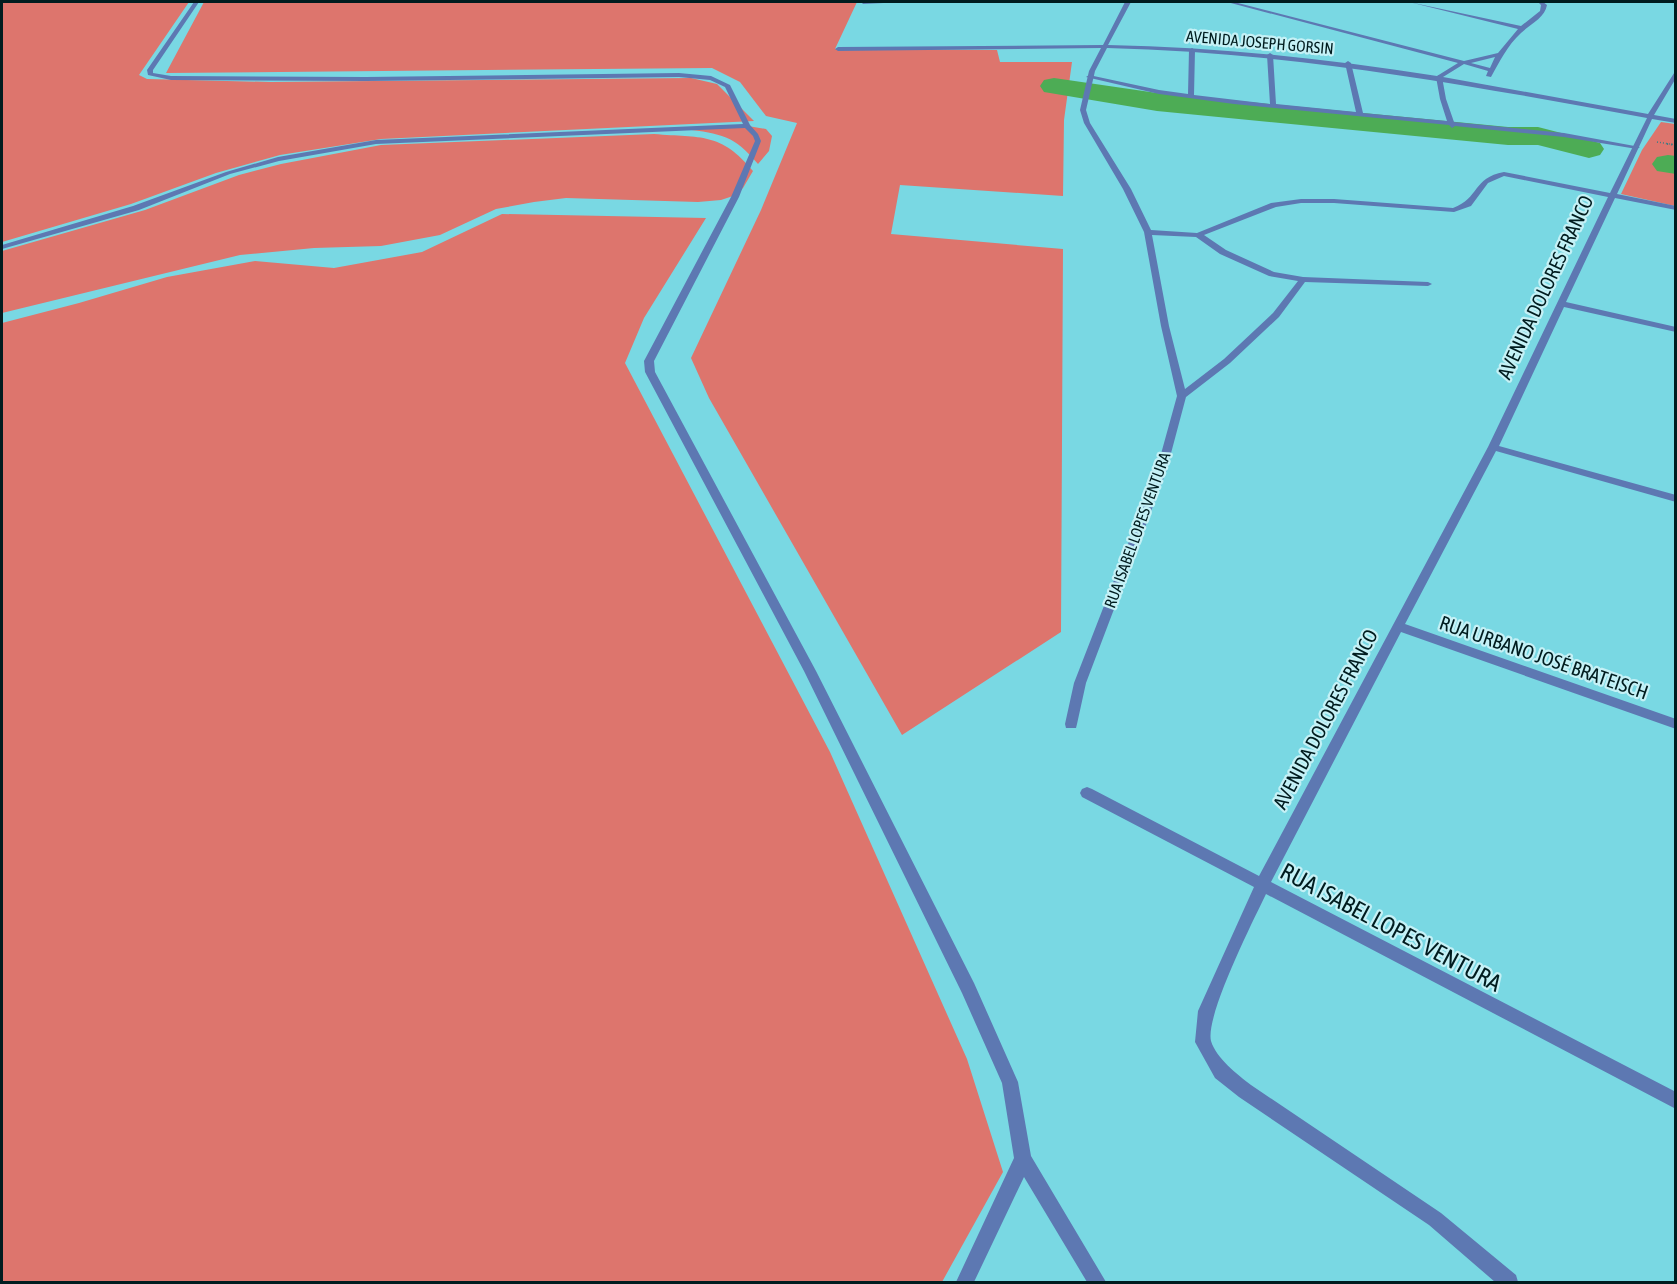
<svg xmlns="http://www.w3.org/2000/svg" width="1677" height="1284" viewBox="0 0 1677 1284" font-family="'Asap Condensed',sans-serif">
<style>
.green{fill:#dd756d}
.lines{fill:none;stroke-linecap:round;stroke-linejoin:round}
.river{fill:#4dac55;fill-rule:evenodd}
.path-far1{stroke:#3d7b82;stroke-width:1.5;stroke-dasharray:1 2;stroke-linecap:butt}
.path{stroke:#3d7b82;stroke-width:2;stroke-dasharray:1 3;stroke-linecap:butt}
.lane{fill:#5d78b2;fill-rule:evenodd}
.street{fill:#5d78b2;fill-rule:evenodd}
.labels{text-anchor:middle;dominant-baseline:central;stroke-width:4.5;stroke-linejoin:round;paint-order:stroke}
.far-street-label{font-size:16px;fill:#001c1f;stroke:#c5f1f6}
.street-label{font-size:20px;fill:#001c1f;stroke:#c5f1f6}
.near-street-label{font-size:24px;fill:#001c1f;stroke:#c5f1f6}
</style>
<rect width="100%" height="100%" fill="#79d8e3"/>
<path class="green" d="M2,2h187l-50,73 8,4 124,3 420,-4 26,6 37,37 -373,18 -101,16 -64,18 -85,31 -129,38z
M204,2h653l-22,47 162,1 3,12h72l-8,58 -1,76 -163,-11 -9,49 172,15 -2,383 -159,103 -193,-337 -18,-40 70,-148 36,-87 -31,-7 -26,-34 -28,-14 -546,5z
M1661,122l14,2v82l-54,-12 21,-44z
M748,126l18,3 6,7 -3,15 -11,13c-24,-29 -37,-30 -73,-35z
M654,134c47,4 67,-2 99,37l-10,17 -10,8 -12,4 -23,2 -132,-4 -32,4 -38,7 -56,26 -59,11 -67,2 -74,7 -238,58v-62l143,-41 94,-35 42,-11 100,-19z
M502,214l204,4 -62,100 -19,45 205,389 137,307 36,113 -61,110h-940v-959l77,-20 88,-26 88,-16 79,7 88,-16z"/>
<g class="lines">
<path class="river" d="M1054,78l103,15 351,34h30l62,16 4,6 -4,6 -11,3 -51,-13h-30l-351,-34 -113,-19 -4,-6 4,-6z
M1668,155l8,1v18l-19,-3 -5,-7 5,-7z"/>
<path class="path-far1" d="M1657,142l19,3"/>
<path class="path" d="M1667,144l9,1"/>
<path class="lane" d="M194,2h5l-46,68v3l18,3 195,1 313,-4 32,3 19,9 20,40 8,9 3,7 -22,56 -85,164 1,11 161,299 158,312 44,99 13,74 75,126h-19l-63,-105 -50,105h-18l58,-124 -12,-75 -40,-90 -158,-322 -159,-299 -1,-11 87,-164 24,-56 -2,-5 -8,-8 -369,16 -97,17 -49,13 -91,36 -137,39v-4l131,-39 93,-34 52,-15 98,-17 367,-16 -18,-37 -15,-7 -31,-3 -313,4 -195,-1 -23,-5 -1,-5z
M1192,48l3,2 -1,45 76,9 -3,-49 3,-2 3,2 3,49 80,8 -11,-49 3,-2 3,2 12,50 84,8 -7,-22 -4,-22 3,-2 3,2 4,22 8,23 110,11 76,14 -3,2 -73,-12 -109,-11 -3,2 -3,-3 -215,-21 -75,-10 -73,-17 3,-2 70,15 29,4 1,-44z"/>
<path class="street" d="M861,2h43l-41,2z
M1125,2h6l-23,43c111,2 220,14 329,31l21,-13 -231,-61h7l230,59 34,-8 20,-24 -109,-27 112,24 19,-15 1,-6 -3,-3h5l4,3c-2,13 -17,19 -26,28 -14,13 -21,28 -30,44l-5,-1 2,-5 -24,-7 -21,13 205,37 28,-44v8l-22,37 22,4v4l-24,-4 -35,75 59,12v4l-61,-12 -49,104 110,25v5l-112,-25 -65,139 177,49v7l-180,-51 -91,173 271,95v10l-275,-97 -130,250 405,210v17l-410,-215c-13,27 -61,122 -55,147 5,17 27,34 40,44l190,128 75,62 2,7h-23l-66,-57 -190,-128 -24,-19 -20,-36 3,-31 56,-124 -172,-90 -2,-4 2,-4 5,-2 5,2 167,87 229,-429 120,-250 -104,-21 -16,7 -17,23 -17,6 -120,-9h-33l-25,4 -72,28 22,15 48,22 29,5 125,5 4,2 -4,2 -123,-4 -26,35 -49,46 -44,34 -20,75 -80,211 -9,41 -1,4h-10l-1,-4 9,-41 82,-211 21,-76 -16,-70 -17,-94 -21,-43 -39,-66 -4,-13 9,-39 12,-23 -263,3 -3,-2 3,-2 265,-2zM1107,48c182,4 360,37 540,70l-37,75 -106,-21c-32,6 -24,26 -51,36l-119,-9h-33l-30,4 -74,30 -46,-3 -20,-41 -41,-66 -4,-13 9,-39zM1495,57l-5,11 -19,-5zM1152,235l44,2 24,17 49,22 29,5 -25,32 -49,46 -39,30 -16,-63z"/>
</g>
<g class="labels">
<g class="far-street-label">
<text transform="translate(1260 42) rotate(5)">AVENIDA JOSEPH GORSIN</text>
<text transform="translate(1137 530) rotate(-70)">RUA ISABEL LOPES VENTURA</text>
</g>
<g class="street-label">
<text transform="translate(1545 287) rotate(-65)">AVENIDA DOLORES FRANCO</text>
<text transform="translate(1544 657) rotate(19)">RUA URBANO JOSÉ BRATEISCH</text>
<text transform="translate(1325 719) rotate(-62)">AVENIDA DOLORES FRANCO</text>
</g>
<g class="near-street-label">
<text transform="translate(1391 927) rotate(28)">RUA ISABEL LOPES VENTURA</text>
</g>
</g>
<rect width="1677" height="1284" fill="none" stroke="#001c1f" stroke-width="6"/>
</svg>
